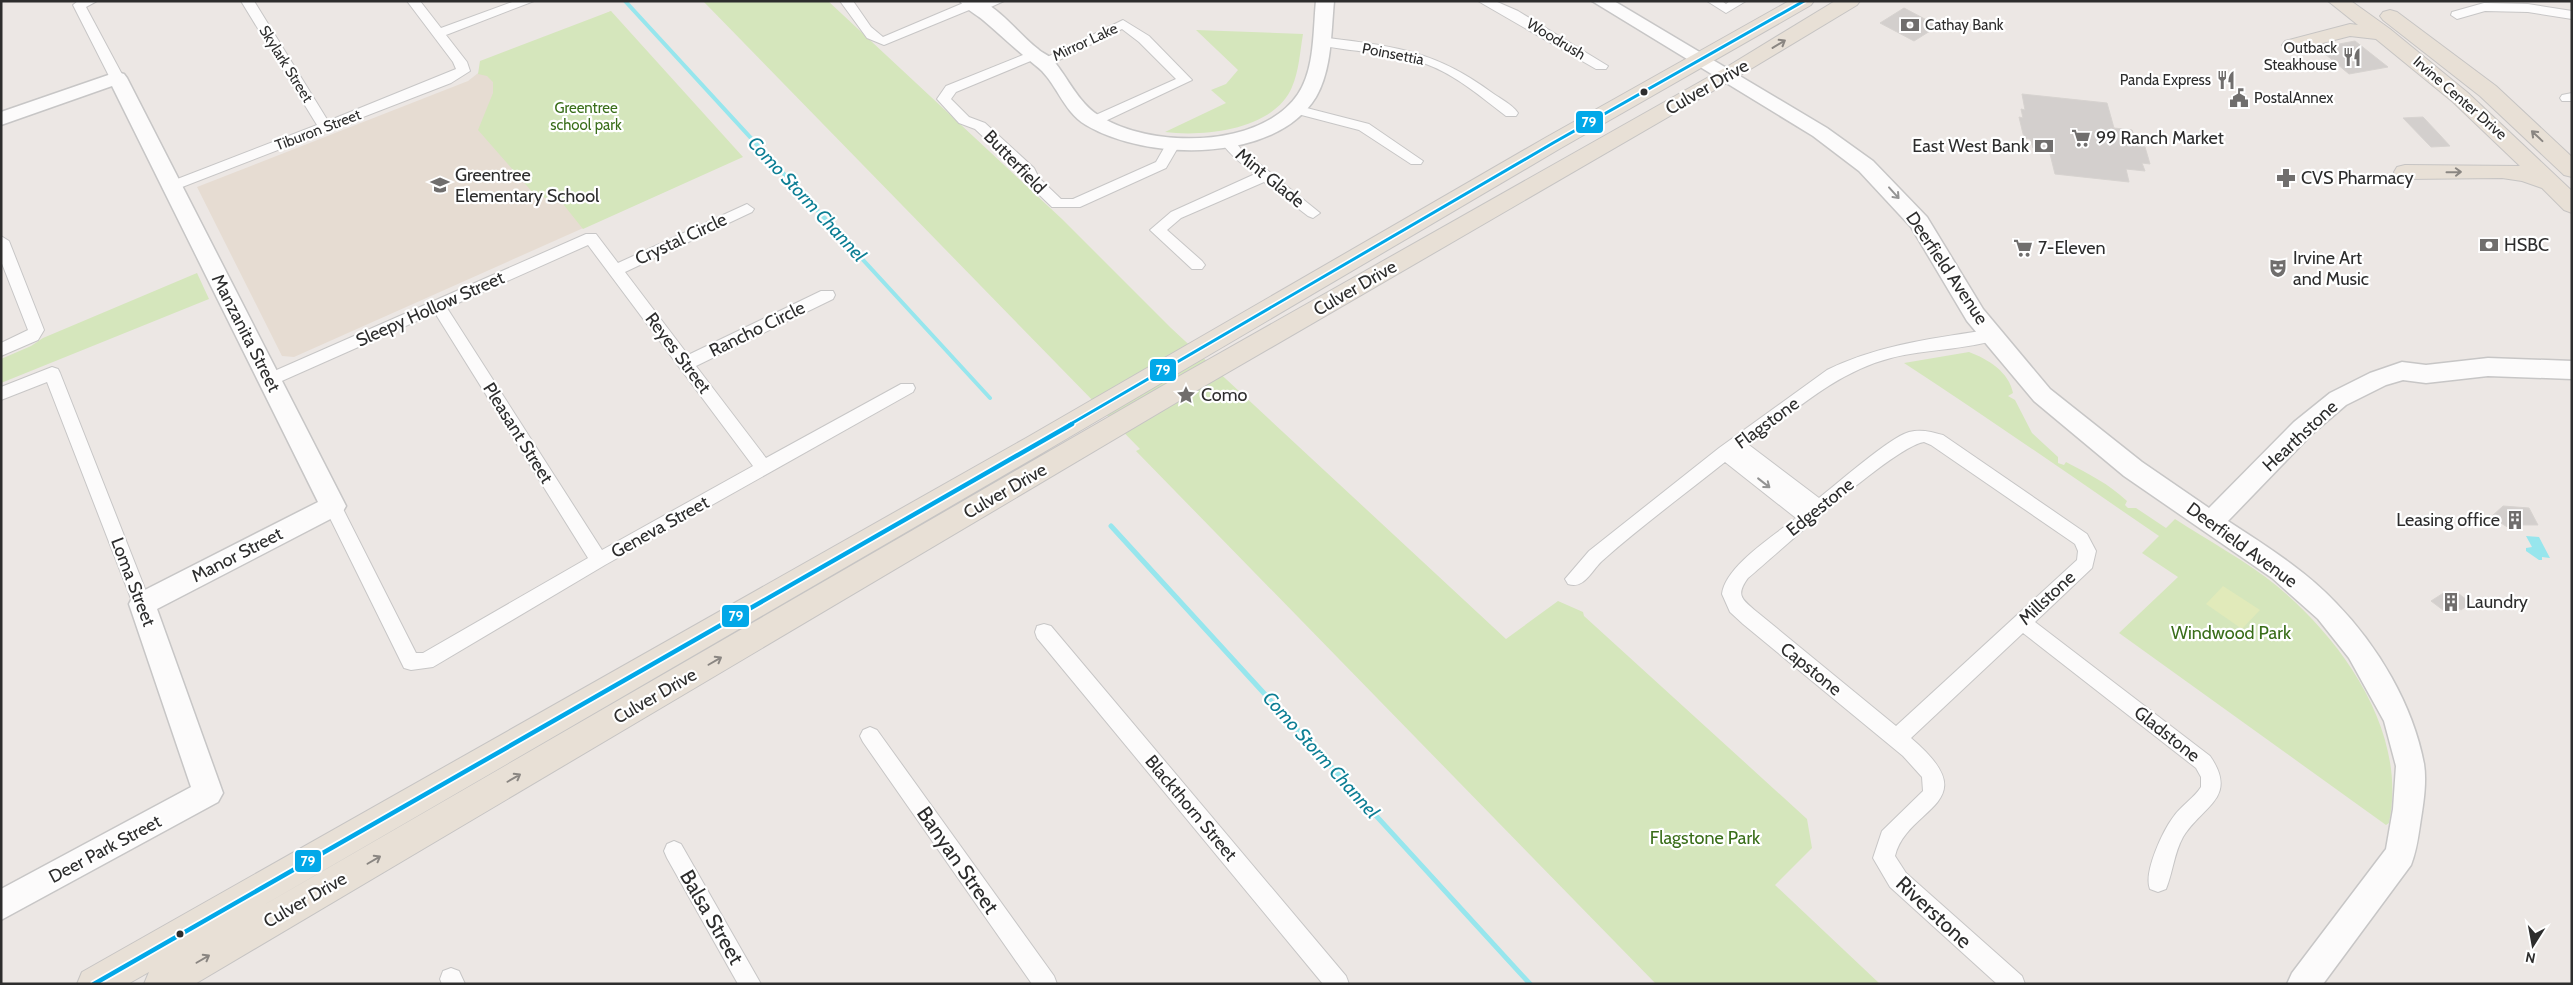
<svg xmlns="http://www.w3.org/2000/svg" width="2573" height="985" viewBox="0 0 2573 985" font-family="Cabin,sans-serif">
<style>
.education{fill:#e6dcd2}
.green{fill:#d5e6bc}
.pitch{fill:#e1eaba}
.water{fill:#97e6ed}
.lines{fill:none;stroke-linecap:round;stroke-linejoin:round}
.stream-far1{stroke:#97e6ed;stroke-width:4}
.stream{stroke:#97e6ed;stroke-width:5}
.building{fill:#d3cfcd;stroke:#d7d3d0}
.street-casing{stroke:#c7c6c6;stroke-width:2}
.secondary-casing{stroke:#c7c6c6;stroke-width:3}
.primary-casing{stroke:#c6c4c3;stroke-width:2}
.street{fill:#fcfbfb;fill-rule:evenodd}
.secondary{fill:#fcfbfb;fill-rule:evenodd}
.primary{fill:#e8e0d6;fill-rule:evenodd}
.bus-1-far1-casing{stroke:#fff;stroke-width:6}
.bus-1-casing{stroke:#fff;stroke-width:8}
.bus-1-far1{stroke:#02a8e8;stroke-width:3}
.bus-1{stroke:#02a8e8;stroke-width:4.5}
.oneway{stroke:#8a8682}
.oneway2{stroke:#949494}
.bus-dot{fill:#2d2d2d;stroke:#fff;stroke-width:2}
.labels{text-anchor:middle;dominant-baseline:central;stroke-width:4.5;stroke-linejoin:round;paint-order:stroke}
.far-poi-label{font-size:15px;fill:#2d2d2d;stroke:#fff;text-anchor:start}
.far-street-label{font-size:15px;fill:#2d2d2d;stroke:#fff}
.far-park-label{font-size:15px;fill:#3a6e1a;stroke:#fff}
.street-label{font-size:18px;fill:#2d2d2d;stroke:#fff}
.poi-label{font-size:18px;fill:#2d2d2d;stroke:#fff;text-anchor:start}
.park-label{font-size:18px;fill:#3a6e1a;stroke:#fff}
.water-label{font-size:19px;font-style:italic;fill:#0c7e94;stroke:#fff}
.near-street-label{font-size:21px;fill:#2d2d2d;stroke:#fff}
.line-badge{stroke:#fff;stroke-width:2}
.badge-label{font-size:14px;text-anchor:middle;font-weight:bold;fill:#fff}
</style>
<rect width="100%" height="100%" fill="#ece7e4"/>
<path class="education" d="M611,11l62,177 -379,169 -12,-1 -85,-169 271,-106 14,-11z"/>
<path class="green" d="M703,1h125l234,218 109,109 335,311 52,-38 25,11 1,4 223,203 5,29 -37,37 105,99h-224l-520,-533 4,-2z
M611,11l132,146 -160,72 -20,-25 -29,-10 -56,-64 15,-37v-11l-6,-6 -9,-2 2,-13z
M1196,30l107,4c-3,17 -4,37 -11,53 -18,43 -88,50 -127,45l61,-29 -15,-13 15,-6 12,-14z
M197,273l12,26 -208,84v-24l30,-13 12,-8z
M1969,352c19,7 40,20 44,41l-5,3 7,4 17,33 26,24v6l6,2 2,-3c23,12 43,22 61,39l-2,4 3,3h8l30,20 9,-9c34,22 71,42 102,67 66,55 131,146 112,237l-3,2 -267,-192 59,-56 -36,-24 17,-17c-85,-58 -169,-117 -255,-173z"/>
<path class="pitch" d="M2223,586l37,24 -18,19 -36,-25z"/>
<path class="water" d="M2526,536l13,1 11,21 -8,-1v3h-3l-13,-9v-3l6,-1z"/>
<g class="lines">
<path class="stream-far1" d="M625,1l365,397"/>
<path class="stream" d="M1111,526l419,458"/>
</g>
<path class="building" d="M1904,8l34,18 -24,15 -34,-18z
M2355,41l33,26 -39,7 -31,-26z
M2022,94l85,9 7,25 18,2 6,16 7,1 5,17 -8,-1 3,8 -19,-2 3,13 -74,-8 -6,-24 -16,-2 -3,-9 -6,-1 -5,-21 4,1 -2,-9 4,1z
M2423,117l16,17 11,12 -19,1 -28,-29z
M2503,506l26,2 9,17h-27l-2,3 -18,-11z
M2455,591l16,12 -10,7 -4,-3 -10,6 -16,-12 14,-9 4,3z"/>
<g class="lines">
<g class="street-casing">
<path id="street" d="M97,1l-11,6 38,71 -2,3h-10l-2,-3 -37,-73 5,-4z
M241,1h13l74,120 128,-52 -3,-7 -46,-61h13l21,27 74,-27h19l-88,34 21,27 3,9 -19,12 -274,106h-10l-2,-3 2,-3 150,-58z
M840,1h13l18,26 12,10 85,-36h9l2,3 7,-3h18l-24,11 -6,-4 -90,37 -17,-7z
M1478,1h17l23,10 90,55 -2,3h-10z
M1707,1h15l4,3 4,-3h16l-20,12z
M2484,3l44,1 44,7v8l-44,-7 -43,-1 -28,8 -6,-4 1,-3z
M1123,20l26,16 43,44 -93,44h-10l-2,-3 2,-3 87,-39 -37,-37 -17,-13 -73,36h-10l-2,-3z
M1321,37c69,9 112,12 170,55 8,6 21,12 27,21l-2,3h-10c-25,-19 -50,-41 -80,-52 -36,-13 -74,-11 -110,-20l-2,-3z
M1033,51l5,1 2,3 -2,3 -82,34 -5,7 18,18 16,6 49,45 5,10 22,21h12l83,-37 12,-21h10l2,3 -14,24 -86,39h-28l-25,-24 -5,-10 -47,-44 -16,-6 -22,-24 9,-13z
M2572,93v8h-10l-2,-3 2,-3z
M1295,105l74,19 54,37 -2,3h-10l-52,-34 -69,-18 -2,-3z
M1228,138l5,1 8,10 79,64 -7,5 -5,-2 -44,-34 -83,36 -14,12 35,31 3,4 -3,4h-10l-42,-39 21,-18 84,-38c-13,-10 -25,-19 -34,-32z
M747,204l7,5 -2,3 -127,60 63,83 133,-64h12l2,4 -2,4 -137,67 70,92 135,-74h12l2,4 -2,4 -308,173 -172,102 -22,3 -7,-2 -80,-162 3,-5 6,-2 6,2 77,152h7l165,-95 -153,-245 -160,71h-12l-2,-4 2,-4 323,-142h10l22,29zM588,245l165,221 -151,84 -155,-242z
M1,236l8,5 35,89 -6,10 -37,16v-13l27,-13 -27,-69z
M1994,329l6,2 2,4 -2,4c-35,11 -74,10 -109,19 -55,14 -98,54 -142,87l70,53c18,-14 71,-61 90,-66 13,-3 22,0 34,3l144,99 9,17 -4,17 -57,54 175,134c29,42 -8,50 -27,81 -9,16 -10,35 -17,52l-8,3 -8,-3c-7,-16 13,-59 24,-73 8,-11 20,-18 27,-29v-10l-5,-9 -173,-135 -112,105c78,66 -4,68 -16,118l11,17 116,103 3,8h-28l-107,-97 -17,-29 9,-27 41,-40 -1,-14 -19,-21 -160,-132 -13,-12 -8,-18c3,-28 53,-59 74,-76l-71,-56c-41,33 -84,64 -123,99 -10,9 -18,29 -34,23l-3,-5 24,-28 130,-103 108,-78c53,-26 109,-32 167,-41zM1924,442l7,3 144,99 3,7 -1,9 -181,166 -139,-114c-15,-13 -22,-16 -9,-34 31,-26 145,-131 176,-136z
M52,367l6,2 2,4 91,231 -2,5 -7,3 -7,-3 -2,-5 -86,-222 -46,18v-13z
M1044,624l7,2 295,350 3,8h-26l-286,-346 -2,-6 2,-6z
M870,727l7,3 177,246 3,8h-25l-169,-242 -3,-6 3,-6z
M674,841l7,3 80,140h-23l-71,-126 -3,-7 3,-7z
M451,968l8,3 6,13h-23l-2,-5 3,-8z"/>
</g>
<g class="secondary-casing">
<path id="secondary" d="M960,1c7,0 17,-1 23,1 18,8 38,34 55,47 4,4 11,6 15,11 15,18 25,42 45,55 51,34 163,34 200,-21 17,-25 15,-64 18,-93h18c-3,32 -2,68 -18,96 -41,67 -170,64 -230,28 -24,-14 -30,-45 -51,-60 -18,-14 -34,-30 -52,-45 -7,-6 -18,-11 -23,-19z
M1592,1h22l213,127 46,33 54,56 56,92 67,80 92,73 67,46 85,-86 36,-29 40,-20 32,-11 24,3 62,-7 84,3v18l-84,-3 -62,7 -23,-3 -17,5 -40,20 -34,29 -84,87c38,25 77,49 108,82 42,43 77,102 88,161 3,19 -1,42 -4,61 -2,14 -4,27 -9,40l-88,119h-36l5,-11 94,-124 7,-40 3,-43 -12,-45 -35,-63 -31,-39 -46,-41 -148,-102 -90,-75 -67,-80 -56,-94 -52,-56 -46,-35z
M117,72l7,2 3,4 219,428 -4,7 -185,96 66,184 -5,9 -217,118v-31l190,-102 -62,-183 4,-8 185,-94 -206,-416 -111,39v-13z"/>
</g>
<g class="primary-casing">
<path id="primary" d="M1789,1h25l-3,4 -250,143 -517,304 -811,471 950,-549 547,-309 105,-64h25l-3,4 -113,68 -543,315 -1006,596h-51l5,-12 -21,12h-51l5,-12 944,-534 519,-300z
M2328,1h23l39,28 78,64 104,98v22l-8,-3 -22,-22 -20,-7 -20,-3 -97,1 -8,-2 -3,-5 3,-5 8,-2 115,1 -67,-64 -77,-63 -26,-3 -58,15 -7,-2 -3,-4 3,-4 65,-17 8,1z
M2390,10l7,2 99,74 76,71v20l-8,-2 -84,-79 -97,-76 -3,-4 3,-4z"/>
</g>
<use href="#street" class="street"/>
<use href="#secondary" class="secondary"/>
<use href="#primary" class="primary"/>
<g class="bus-1-far1-casing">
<path id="bus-1-far1" d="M1069,425l484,-282 251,-142"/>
</g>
<g class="bus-1-casing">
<path id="bus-1" d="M94,984l978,-560"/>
</g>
<use href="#bus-1-far1" class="bus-1-far1"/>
<use href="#bus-1" class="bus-1"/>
</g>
<defs><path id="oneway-shaft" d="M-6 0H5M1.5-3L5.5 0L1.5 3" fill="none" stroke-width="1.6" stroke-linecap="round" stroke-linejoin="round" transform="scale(1.25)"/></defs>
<g class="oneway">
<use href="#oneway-shaft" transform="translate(1779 44) rotate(-31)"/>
<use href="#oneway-shaft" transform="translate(2537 136) rotate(-137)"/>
<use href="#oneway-shaft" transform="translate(2454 172) rotate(-1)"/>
<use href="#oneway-shaft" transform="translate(715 661) rotate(-30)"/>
<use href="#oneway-shaft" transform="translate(514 778) rotate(-30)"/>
<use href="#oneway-shaft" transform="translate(374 860) rotate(-30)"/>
<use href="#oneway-shaft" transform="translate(203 959) rotate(-30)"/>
</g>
<g class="oneway2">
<use href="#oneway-shaft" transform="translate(1894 193) rotate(48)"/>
<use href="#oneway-shaft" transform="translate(1764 483) rotate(38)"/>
</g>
<defs>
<g id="bank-bare" transform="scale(1.5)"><path d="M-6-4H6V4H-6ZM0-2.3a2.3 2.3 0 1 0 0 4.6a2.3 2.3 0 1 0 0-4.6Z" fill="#706e6d" stroke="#fff" stroke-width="2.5" paint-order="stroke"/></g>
<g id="restaurant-bare" transform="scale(1.5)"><path d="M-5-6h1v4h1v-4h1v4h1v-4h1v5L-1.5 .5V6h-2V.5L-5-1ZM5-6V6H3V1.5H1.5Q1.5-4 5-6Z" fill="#706e6d" stroke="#fff" stroke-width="2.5" paint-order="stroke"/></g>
<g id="civic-bare" transform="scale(1.5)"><path d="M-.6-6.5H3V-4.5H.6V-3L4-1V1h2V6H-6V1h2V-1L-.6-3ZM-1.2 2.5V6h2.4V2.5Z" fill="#706e6d" stroke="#fff" stroke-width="2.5" paint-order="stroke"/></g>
<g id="supermarket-bare" transform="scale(1.5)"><path d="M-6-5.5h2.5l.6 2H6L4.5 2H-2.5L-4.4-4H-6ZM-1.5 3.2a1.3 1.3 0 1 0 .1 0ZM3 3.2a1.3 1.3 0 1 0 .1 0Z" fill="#706e6d" stroke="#fff" stroke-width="2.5" paint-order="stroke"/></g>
<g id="pharmacy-bare" transform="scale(1.5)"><path d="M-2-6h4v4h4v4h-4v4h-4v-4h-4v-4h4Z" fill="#706e6d" stroke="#fff" stroke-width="2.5" paint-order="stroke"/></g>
<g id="school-bare" transform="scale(1.5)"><path d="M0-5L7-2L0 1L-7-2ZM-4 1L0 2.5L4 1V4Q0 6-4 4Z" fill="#706e6d" stroke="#fff" stroke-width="2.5" paint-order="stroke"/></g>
<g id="theatre-bare" transform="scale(1.5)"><path d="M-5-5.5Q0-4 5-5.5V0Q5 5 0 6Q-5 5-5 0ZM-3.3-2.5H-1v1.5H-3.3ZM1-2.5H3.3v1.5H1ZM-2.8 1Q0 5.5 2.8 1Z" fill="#706e6d" stroke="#fff" stroke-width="2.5" paint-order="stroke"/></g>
<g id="sight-bare" transform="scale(1.5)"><path d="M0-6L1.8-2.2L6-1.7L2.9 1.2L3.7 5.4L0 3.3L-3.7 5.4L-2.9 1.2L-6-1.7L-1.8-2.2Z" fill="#706e6d" stroke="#fff" stroke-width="2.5" paint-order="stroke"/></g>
<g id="building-bare" transform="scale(1.5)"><path d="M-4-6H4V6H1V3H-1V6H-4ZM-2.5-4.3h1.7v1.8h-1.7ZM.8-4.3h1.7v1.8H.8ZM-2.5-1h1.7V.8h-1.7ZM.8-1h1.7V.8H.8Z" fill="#706e6d" stroke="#fff" stroke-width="2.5" paint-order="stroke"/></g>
</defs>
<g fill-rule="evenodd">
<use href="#bank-bare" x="1910" y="25"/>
<use href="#restaurant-bare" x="2352" y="57"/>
<use href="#restaurant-bare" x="2226" y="80"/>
<use href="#civic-bare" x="2239" y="98"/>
<use href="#supermarket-bare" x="2081" y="138"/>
<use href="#bank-bare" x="2044" y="146"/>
<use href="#pharmacy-bare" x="2286" y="178"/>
<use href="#school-bare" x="440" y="185"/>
<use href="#bank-bare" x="2489" y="245"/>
<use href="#supermarket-bare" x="2023" y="248"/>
<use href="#theatre-bare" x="2278" y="268"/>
<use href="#sight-bare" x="1186" y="395"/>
<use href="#building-bare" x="2515" y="520"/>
<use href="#building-bare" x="2451" y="602"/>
</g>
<g class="bus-dot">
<circle cx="1644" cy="92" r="4.5"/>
<circle cx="180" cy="934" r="4.5"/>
</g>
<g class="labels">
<g class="far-poi-label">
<text x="1925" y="25">Cathay Bank</text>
<text x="2337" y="48" text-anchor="end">Outback<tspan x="2337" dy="17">Steakhouse</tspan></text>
<text x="2211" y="80" text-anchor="end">Panda Express</text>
<text x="2254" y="98">PostalAnnex</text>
</g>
<g class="far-street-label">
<text transform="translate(1556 39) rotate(31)">Woodrush</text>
<text transform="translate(1085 42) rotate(-25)">Mirror Lake</text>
<text transform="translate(1393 54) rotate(11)">Poinsettia</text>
<text transform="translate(286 64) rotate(58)">Skylark Street</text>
<text transform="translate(2460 98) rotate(41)">Irvine Center Drive</text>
<text transform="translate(318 130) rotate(-21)">Tiburon Street</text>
</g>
<g class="far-park-label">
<text x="586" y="108">Greentree<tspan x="586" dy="17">school park</tspan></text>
</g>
<g class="street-label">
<text transform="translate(1707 87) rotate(-30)">Culver Drive</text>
<text transform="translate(1015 162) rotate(46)">Butterfield</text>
<text transform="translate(1270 178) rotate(39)">Mint Glade</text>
<text transform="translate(681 239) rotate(-25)">Crystal Circle</text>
<text transform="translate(1947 268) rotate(56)">Deerfield Avenue</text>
<text transform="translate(1355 288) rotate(-30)">Culver Drive</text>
<text transform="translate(430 309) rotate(-24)">Sleepy Hollow Street</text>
<text transform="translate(757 329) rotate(-26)">Rancho Circle</text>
<text transform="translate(246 333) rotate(63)">Manzanita Street</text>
<text transform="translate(678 353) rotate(53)">Reyes Street</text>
<text transform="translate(1767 423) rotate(-36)">Flagstone</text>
<text transform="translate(518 433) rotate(58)">Pleasant Street</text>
<text transform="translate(2300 436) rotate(-43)">Hearthstone</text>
<text transform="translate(1005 491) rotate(-30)">Culver Drive</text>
<text transform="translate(1820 507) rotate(-39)">Edgestone</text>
<text transform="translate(660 527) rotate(-29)">Geneva Street</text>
<text transform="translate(2242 545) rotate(36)">Deerfield Avenue</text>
<text transform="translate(237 555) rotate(-27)">Manor Street</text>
<text transform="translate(133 582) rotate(69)">Loma Street</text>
<text transform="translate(2047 598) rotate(-43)">Millstone</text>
<text transform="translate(1811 669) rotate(39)">Capstone</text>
<text transform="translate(655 696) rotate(-30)">Culver Drive</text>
<text transform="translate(2167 734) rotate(38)">Gladstone</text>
<text transform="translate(1191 808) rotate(50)">Blackthorn Street</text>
<text transform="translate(105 849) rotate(-28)">Deer Park Street</text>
<text transform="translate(305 900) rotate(-30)">Culver Drive</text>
</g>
<g class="poi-label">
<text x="2096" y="138">99 Ranch Market</text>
<text x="2029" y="146" text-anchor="end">East West Bank</text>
<text x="455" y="175">Greentree<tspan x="455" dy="21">Elementary School</tspan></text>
<text x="2301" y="178">CVS Pharmacy</text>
<text x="2504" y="245">HSBC</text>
<text x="2038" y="248">7-Eleven</text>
<text x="2293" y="258">Irvine Art<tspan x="2293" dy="21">and Music</tspan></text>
<text x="1201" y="395">Como</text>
<text x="2500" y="520" text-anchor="end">Leasing office</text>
<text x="2466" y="602">Laundry</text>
</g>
<g class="park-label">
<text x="2231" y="633">Windwood Park</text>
<text x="1705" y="838">Flagstone Park</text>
</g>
<g class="water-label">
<text transform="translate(807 199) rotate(47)">Como Storm Channel</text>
<text transform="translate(1321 755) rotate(48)">Como Storm Channel</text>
</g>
<g class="near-street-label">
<text transform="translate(958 860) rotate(55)">Banyan Street</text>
<text transform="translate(1934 912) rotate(43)">Riverstone</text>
<text transform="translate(712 917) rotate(60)">Balsa Street</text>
</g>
</g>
<g class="line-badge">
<rect x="1575" y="110" width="29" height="24" rx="5" fill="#02a8e8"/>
<rect x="1149" y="358" width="28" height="24" rx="5" fill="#02a8e8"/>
<rect x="721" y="604" width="29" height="24" rx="5" fill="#02a8e8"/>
<rect x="294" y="849" width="28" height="24" rx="5" fill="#02a8e8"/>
</g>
<g class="badge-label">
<text x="1589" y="127">79</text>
<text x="1163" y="375">79</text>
<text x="736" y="621">79</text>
<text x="308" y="866">79</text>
</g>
<rect width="2573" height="985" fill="none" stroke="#2d2d2d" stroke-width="5"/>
<g transform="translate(2533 945) rotate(191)" stroke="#ffffff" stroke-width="4" paint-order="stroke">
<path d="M0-4L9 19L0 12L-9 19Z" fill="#2d2d2d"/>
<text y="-8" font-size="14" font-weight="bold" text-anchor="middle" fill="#2d2d2d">N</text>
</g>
</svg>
